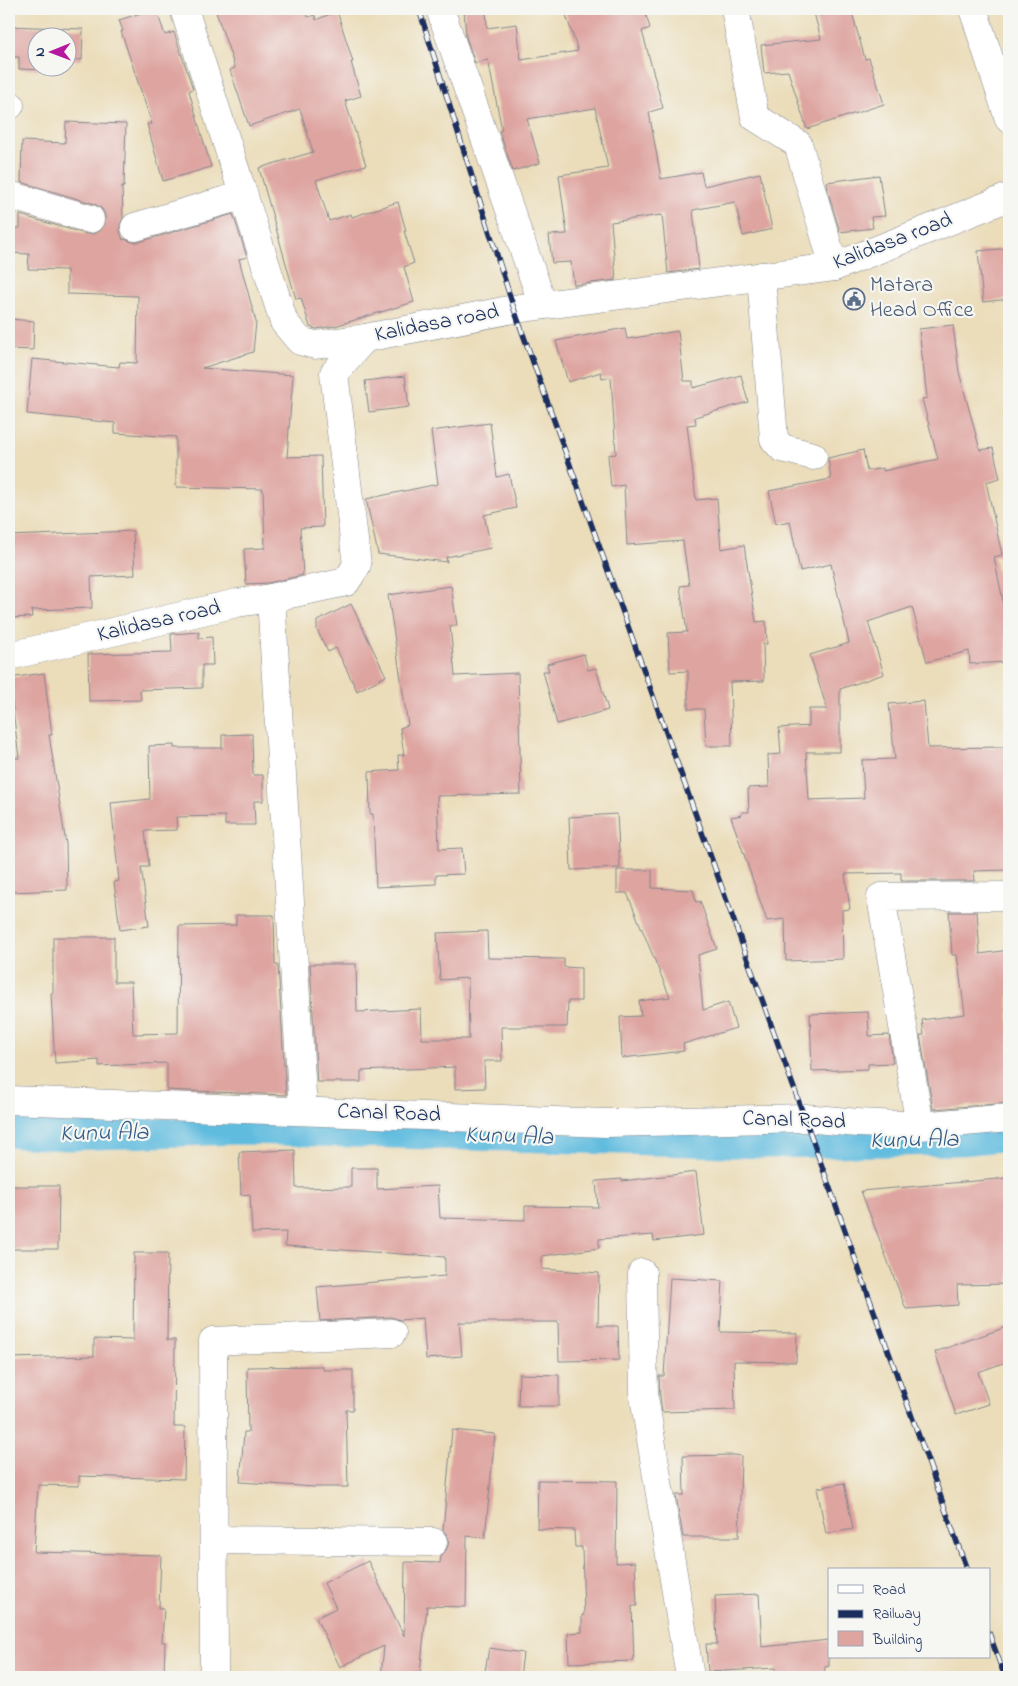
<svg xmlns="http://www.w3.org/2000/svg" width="1018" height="1686" viewBox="0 0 1018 1686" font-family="'Indie Flower',sans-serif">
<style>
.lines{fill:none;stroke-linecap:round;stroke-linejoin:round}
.canal{stroke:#61bcdf;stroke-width:29}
.building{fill:#dea4a0}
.minor-casing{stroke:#83868c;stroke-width:29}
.tertiary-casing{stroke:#83868c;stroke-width:29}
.minor{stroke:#fff;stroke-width:28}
.tertiary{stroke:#fff;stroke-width:28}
.rail-casing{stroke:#1b2f5e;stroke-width:5.5}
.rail{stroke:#f6f6f2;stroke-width:4;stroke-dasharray:11;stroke-linecap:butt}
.labels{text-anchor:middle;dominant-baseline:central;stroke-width:4.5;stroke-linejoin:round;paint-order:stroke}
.street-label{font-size:22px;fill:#1b2f5e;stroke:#f6f6f2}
.service-label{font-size:22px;fill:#4e5e75;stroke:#f6f6f2;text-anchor:start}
.water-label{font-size:24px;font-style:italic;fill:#305985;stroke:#f6f6f2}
</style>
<rect width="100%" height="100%" fill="#f6f6f2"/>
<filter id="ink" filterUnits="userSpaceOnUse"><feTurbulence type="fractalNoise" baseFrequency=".02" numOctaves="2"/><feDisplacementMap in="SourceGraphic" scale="10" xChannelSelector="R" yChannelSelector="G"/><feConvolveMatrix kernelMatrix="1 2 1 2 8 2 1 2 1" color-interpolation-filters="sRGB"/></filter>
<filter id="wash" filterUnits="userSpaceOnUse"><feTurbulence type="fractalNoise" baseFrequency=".0096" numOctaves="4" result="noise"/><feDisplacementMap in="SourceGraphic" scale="20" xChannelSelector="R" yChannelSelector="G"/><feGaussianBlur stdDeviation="1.12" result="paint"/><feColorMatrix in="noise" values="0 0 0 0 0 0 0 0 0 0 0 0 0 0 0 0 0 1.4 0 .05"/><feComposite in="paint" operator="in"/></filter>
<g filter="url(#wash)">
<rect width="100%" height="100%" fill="#ebddba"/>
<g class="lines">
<path class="canal" d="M9,1133l59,3 170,-6 527,14 197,-3 47,-5"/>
</g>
<g id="blocks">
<path class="building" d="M153,9h3l9,26 9,-3 19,57 -4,2 22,76 -48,14 -16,-57h5l-31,-93h2l-4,-11z
M215,9h90l3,8 7,-2 1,5 21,-9 16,51h-2l10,34 -16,5 21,64 -50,15 13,41 22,-7 1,3 46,-15 8,29h-2l10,32 -10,4 10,35 -79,24 -19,3 -6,-2 -9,-29 -5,1 -37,-131 54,-16 -13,-43 -51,17 -19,-56 5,-2z
M464,9h22l1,19 30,-4 4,36 57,-9 -14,-42h80l6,19 -8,3 21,77 -14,4 12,67 40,-7 3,14 56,-13 12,56 -29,7 -8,-34 -42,8 6,59 -31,4 -6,-58 -51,7 5,58 -42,5 -3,-23 -19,1 -3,-28 18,-1 -8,-59 49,-7 -13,-60 -68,11 13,44 -27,8 -14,-40 3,-1 -14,-70 -13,3 -9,-26z
M813,9h38l14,50 4,-1 15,46 -77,25 -19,-58 -24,2 -3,-28 60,-6z
M9,26l74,3 -1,31 -14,-1v-21h-30v30h12v2l-31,-1v-12h-10z
M66,122l60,2 -2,63h-2l1,31 -3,6v7l3,9 2,-1 7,3h7l94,-28 14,43 -8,2 17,63 -3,30 -51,16 91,7 -6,82 34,-1 2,71 -23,1 3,47 -35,8 -22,1 -2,-35 21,-1 -2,-59 -87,-2v-50l-61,-4v-10l-88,-9 5,-55 87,8 1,-5 17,1 1,-67 -71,-2v-24l-39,-1 1,-15 -20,-1v-25h11v-13l66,19h7l7,-3 5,-7v-9l-3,-6 -7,-5 -74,-22 1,-41 43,2z
M879,175l6,41 -14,1 2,11 -33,4 -12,-40 -1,-10z
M1009,248v51l-26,3 -5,-51z
M9,319l25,2 -1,29 -24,-1z
M953,325l6,47 21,78 13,-2 7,30 -14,4 16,73 -8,2 9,44 5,61 -38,2 -1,-13 -42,11 -15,-55 -44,15 16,52 -44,15v63h-34l3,48 55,-2 -2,-38 33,-1 -6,-55 35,-3 4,47 77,-1 3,123 -34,1 1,10h-74v-8l-56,1 5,35 -8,1 1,49 -57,2 -1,-42 -18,2 -36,-104 11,-2v-3h7l-1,-24 21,-1 -1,-32 13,-1 -2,-26 30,-2v-17h18l-17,-54 39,-12 -18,-79 -31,7 -10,-50 -14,3 -7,-33 62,-12 -3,-21 35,-8 4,21 16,-3v3l55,-12 -16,-60 5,-1 -8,-69z
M625,328l2,11 51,-8 6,50h9v7l48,-13 7,27 -53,15 1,7 -9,1 9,75 21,-2 4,51 23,-4 12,77 10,-1 1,23h-4l1,37 -34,1 2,64h-26l-2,-37h-16v-38l-18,1 -2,-39 19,-1 -7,-46 9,-1 -6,-44 -56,4 -3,-60 -13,2 -3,-32 8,-1 -5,-77 -9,2 -1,-7 -33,10 -12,-41z
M405,376l4,31 -40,5 -4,-31z
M490,423l7,54 12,-3 7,34 -32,7 7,33 -45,9 1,5 -69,-8 -12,-55 72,-15 -7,-53z
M133,531l2,44 -44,2 1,31 -61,2 1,7 -23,1v-82z
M451,586l6,39 -7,1 5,50 63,-3 3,121 -84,2 2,53 23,-1 2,26 -28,1v9l-60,3 -3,-73h-3l-1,-42 30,-2 -1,-15h6l-4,-27 8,-3 -20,-130z
M351,604l35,72 -29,15 -21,-43 -8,4 -11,-22v-9z
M199,632v6l13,-1 1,28h-11v23l-62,2 1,10 -52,1 -1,-47 84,-2 -1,-18z
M584,654l4,16 8,-2 12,42 -51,14 -14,-53h6l-2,-7z
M44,673l8,62h-3l17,109 1,46 -58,2v-133l10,-1 -10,-80z
M252,734l1,41h10v26h-9l1,24h-30v-9l-49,1 1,13 -32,1 4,36h-8l8,59 -29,4 -6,-48 5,-1 -8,-78 39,-4 -1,-53 25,-1v3h48v-13z
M617,814l3,54 -49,2 -2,-53z
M617,870h35v18l41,2 3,12 4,-1 17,48 -19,6 5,55 25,-8 8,26 -53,16 1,7 -62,7 -2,-41 21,-1 -2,-15 31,-4 -43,-104h-10z
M949,912h28l3,42 29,-4v153l-76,6 -13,-74h4l-2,-15 43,-6 -8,-59h-5z
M236,915h38l1,50h3l8,130 -119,-5v-27l-68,3v-6l-44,3 -4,-70h2v-56h61v45h17l2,52 45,-1 1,-107 57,-1z
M487,931l1,27 76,1v8l17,1v33h-13l-1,26h-66l1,34h-18l1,27 -30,1v-22l-94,4v11h-44l-7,-118h46l1,48 64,-3 1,30h47l-1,-61 -28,2 -3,-47z
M868,1012l1,24 20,-1 4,28 -25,1v5l-56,2 -2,-57z
M295,1150l1,38 55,-1v-19h26v21l61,-3 2,32 85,2v-14l73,1 -2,-26 26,-2v2l74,-9 8,63 -50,6 -1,-6 -54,4v9l-57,8v13l57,4 -1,53h20l1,34 -60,1 -1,-39h-99l3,34 -36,3 -3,-41 -23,2 -9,-3 -71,4 -3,-34 128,-11v-19l-160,-11 1,-14 -34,1 -2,-39 -9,1 -2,-43z
M1009,1178v106l-52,1 1,20 -52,4 -45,-118z
M9,1186h50l-1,63h-49z
M134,1253h34l-1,87h8l-1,87h11l-1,52 -105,-3v10l-41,-1 -4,67 127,3 -2,53h5l-2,34h3l-1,35h-155v-319l85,-2v-17l39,1z
M670,1278l53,3 -3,51 77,1 -1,29 -62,-1 1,49 -73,2 -2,-16 -1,-20h5z
M1009,1326v35l-31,11 11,32 -33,11 -21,-63z
M323,1366v4h30v40h-7l2,77h-34l-74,-5 4,-50h4l-1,-65z
M519,1374l40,1v31h-41z
M452,1430l43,4 -10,104 -18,-2 -1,71 -39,-1 -7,67 -5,-1 -1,5h-33l3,-31 -44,21 -24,-49 20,-10 -12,-25 44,-22 36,75 1,-74 35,1 1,-7 5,-6 3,-7 -2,-8 -4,-5z
M734,1455l7,1 -2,81h-56l-7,-42h8l-1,-39z
M538,1480l79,1 -1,82 19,-1 2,44h-5l2,55 -65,2 -1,-30 14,-1v-17h2l-2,-68h-7l-1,-17 -37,-1z
M844,1483l9,46 -27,5 -9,-46z
M759,1594l3,53 67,-7v26l-4,1 -1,10h-49l1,-9 -68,4 -2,-28h11l-2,-48z
M489,1648l34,5 -3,24h-36z"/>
</g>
</g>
<g filter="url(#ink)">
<use href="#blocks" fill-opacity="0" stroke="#83868c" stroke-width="1"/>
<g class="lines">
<g class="minor-casing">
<path id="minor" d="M184,9l100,313 16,19 15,4 50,-7
M440,9l103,296
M735,9l20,108 43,27 36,123
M973,9l36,110
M9,105h1
M9,195l81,24
M135,227l109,-32
M761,276l13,163 8,9 31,8
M271,598l32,512
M9,1100l597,23 199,-5 53,5 62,3 89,-8
M920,1126l-39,-229 128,-1
M642,1273l2,124 46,280
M214,1540l219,2
M214,1677l-1,-336 179,-8"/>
</g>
<g class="tertiary-casing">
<path id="tertiary" d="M9,656l228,-53 34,-5 75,-16 11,-17 -23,-192 31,-35 149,-29 320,-42 175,-70"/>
</g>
<use href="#minor" class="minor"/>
<use href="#tertiary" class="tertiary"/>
<g class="rail-casing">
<path id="rail" d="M419,9l95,300 453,1261
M989,1633l16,44"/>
</g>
<use href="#rail" class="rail"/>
</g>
</g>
<defs>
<g id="civic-ring" transform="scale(1.125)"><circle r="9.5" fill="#f6f6f2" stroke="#5c6f8a" stroke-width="1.5"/><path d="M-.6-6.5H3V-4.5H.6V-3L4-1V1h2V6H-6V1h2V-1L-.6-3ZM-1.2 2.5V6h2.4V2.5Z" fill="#5c6f8a"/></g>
</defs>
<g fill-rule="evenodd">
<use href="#civic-ring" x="854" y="299"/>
</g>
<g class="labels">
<g class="street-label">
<text transform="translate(893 242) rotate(-21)">Kalidasa road</text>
<text transform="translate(437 324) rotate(-11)">Kalidasa road</text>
<text transform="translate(159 622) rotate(-13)">Kalidasa road</text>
<text transform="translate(389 1114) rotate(2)">Canal Road</text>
<text transform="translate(794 1121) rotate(2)">Canal Road</text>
</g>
<g class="service-label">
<text x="870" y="286">Matara<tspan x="870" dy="25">Head Office</tspan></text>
</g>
<g class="water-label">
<text transform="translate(104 1134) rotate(-1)">Kunu Ala</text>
<text transform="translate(509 1137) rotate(2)">Kunu Ala</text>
<text transform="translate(914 1141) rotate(-1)">Kunu Ala</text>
</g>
</g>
<rect width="1018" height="1686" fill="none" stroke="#f6f6f2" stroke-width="30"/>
<rect x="828" y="1568" width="162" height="90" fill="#f6f6f2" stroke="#9ea6b7"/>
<rect x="838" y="1585" width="25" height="8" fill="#ffffff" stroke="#9ea6b7"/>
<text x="873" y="1594" font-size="15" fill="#1b2f5e">Road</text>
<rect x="838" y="1610" width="25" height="8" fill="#1b2f5e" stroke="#9ea6b7"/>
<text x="873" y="1618" font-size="15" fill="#1b2f5e">Railway</text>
<rect x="838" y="1631" width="25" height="15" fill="#dea4a0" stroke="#9ea6b7"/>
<text x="873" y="1644" font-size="15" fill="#1b2f5e">Building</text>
<g transform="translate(52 52) rotate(269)"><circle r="24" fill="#f6f6f2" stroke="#9ea6b7"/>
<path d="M0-4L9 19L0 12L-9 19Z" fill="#b5179e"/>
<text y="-8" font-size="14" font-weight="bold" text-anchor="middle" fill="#1b2f5e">N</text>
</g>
</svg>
